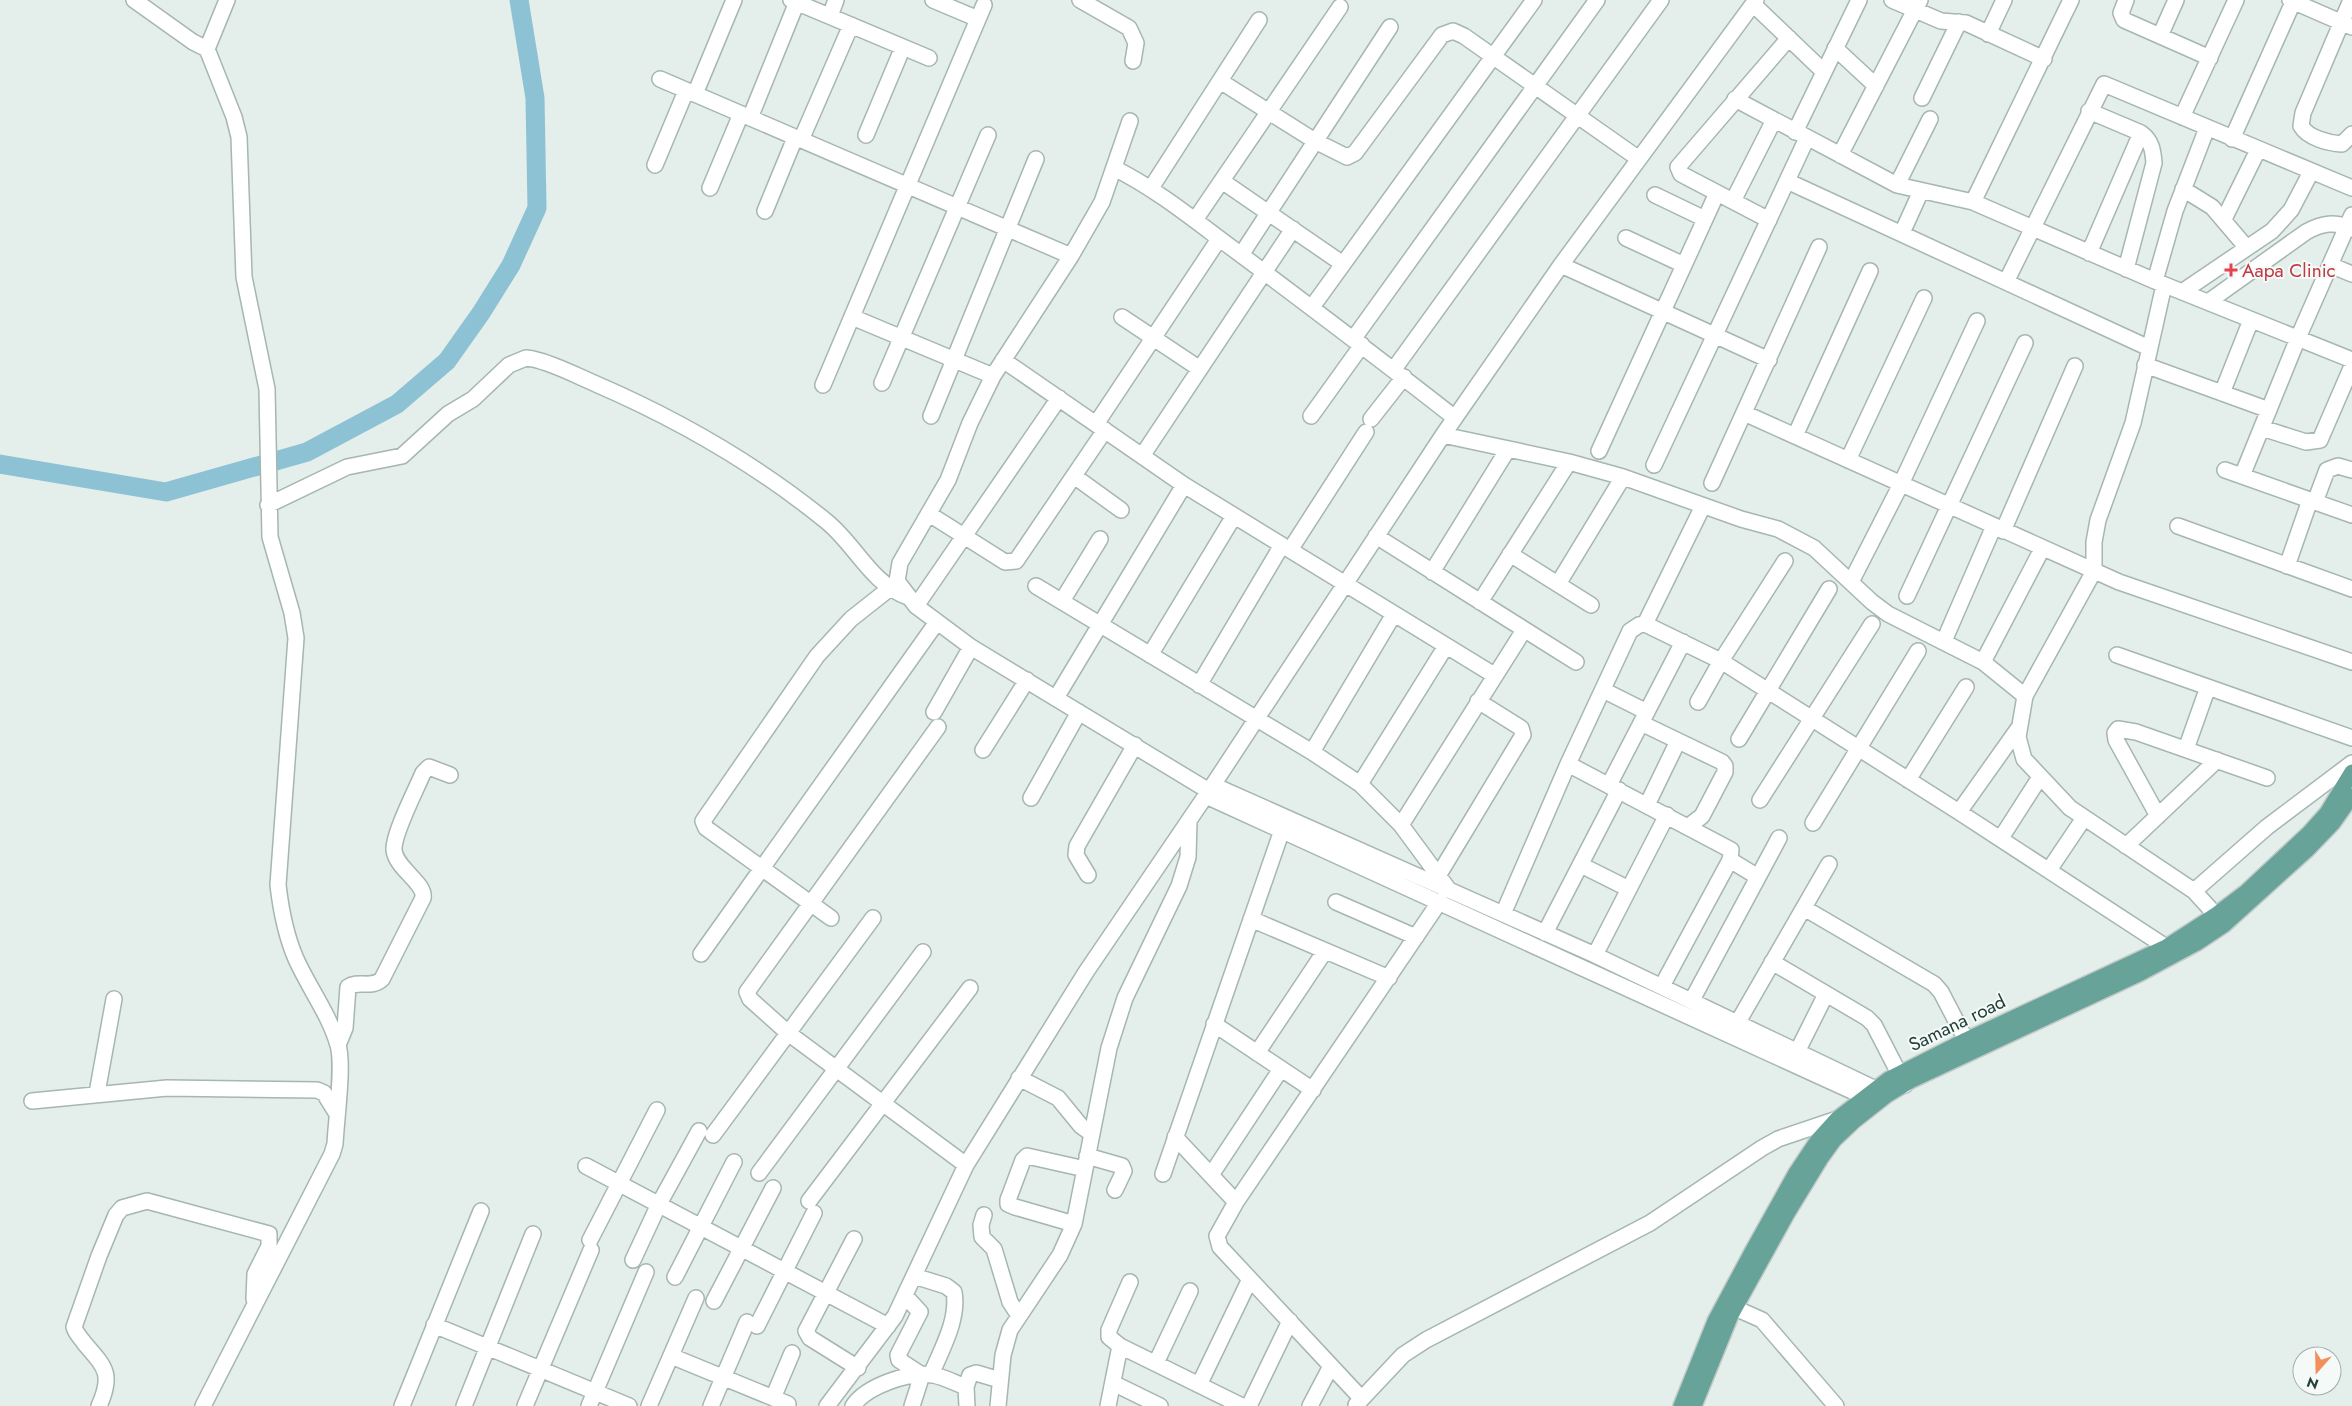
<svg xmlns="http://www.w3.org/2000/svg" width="2352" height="1406" viewBox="0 0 2352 1406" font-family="Jost,sans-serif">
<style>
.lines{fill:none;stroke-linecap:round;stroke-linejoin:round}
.river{stroke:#8cc2d3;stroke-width:19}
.minor-casing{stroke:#a6b6b2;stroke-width:18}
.major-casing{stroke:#c1cac8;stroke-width:18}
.minor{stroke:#fff;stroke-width:15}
.major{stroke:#68a399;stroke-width:15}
.health-dot{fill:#e0444e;stroke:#f5faf8;stroke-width:2}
.labels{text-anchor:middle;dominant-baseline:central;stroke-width:4;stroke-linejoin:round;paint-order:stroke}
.health-label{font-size:19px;fill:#be3a42;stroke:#f5faf8;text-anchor:start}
.street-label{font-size:19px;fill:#23403a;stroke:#f5faf8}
</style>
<rect width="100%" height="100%" fill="#e4eeea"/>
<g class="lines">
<path class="river" d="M0,464l166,28 141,-40 90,-48 50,-43 34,-48 30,-48 26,-57 -2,-110 -16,-98"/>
<g class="minor-casing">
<path id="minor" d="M134,0l59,42 14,7
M791,0l138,58
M933,0l45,19
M1080,0l49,28 7,15 -3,18
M1892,0l49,21 25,2 78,36
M2126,0l-5,13 3,7 86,38
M2290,0l62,27
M2351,0l-48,113 -2,13c7,12 27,17 41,18l10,-10
M1753,4l70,67
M830,16l6,-16
M1988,34l16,-34
M2160,36l16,-36
M1835,48l41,38
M660,79l411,177
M1220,81l95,60 32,16 8,-4 87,-118 11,-4 11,5 175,123
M695,94l39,-94
M1922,98l37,-76
M1735,99l162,86 76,17 182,79 197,79
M2089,111l52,22c11,8 12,18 13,30l-28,106
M2182,117l54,-117
M750,118l47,-116
M1130,121l-28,81 -31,54 -78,120 -23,47 -22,57 -48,83 -3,18 19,25 55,41 238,144
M1795,132l64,-132
M866,135l37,-88
M2232,139l62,-139
M801,140l50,-115
M1840,155l80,-155
M655,165l31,-74
M1114,168c46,23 85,56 126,86 72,54 144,108 215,164
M1222,181l121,83
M1787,181l362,167
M1897,185l33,-66
M710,188l31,-74
M1151,188l108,-168
M2183,189l29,18 35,41
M1655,195l50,24
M1733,201l41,-81
M1973,202l98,-202
M765,211l30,-73
M2224,219l34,-69
M1195,220l145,-213
M1769,220l-88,-46 -3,-7 111,-129
M1902,233l19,-42
M1626,238l58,27
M2089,253l52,-120
M1241,255l149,-228
M1561,265l208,95
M2330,265l22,9
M2155,281l20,-70 32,-83
M2006,282l98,-198 248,104
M2164,285l-31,138 -35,97 -4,22v29l-69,125 -7,41 6,22 46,49 124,83 29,32
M2182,292l90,-61 19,-21 20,-38
M2208,302l98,-70c16,-9 29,-11 46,-3
M1312,307l222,-307
M852,317l141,59
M1122,317l78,52
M1354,338l243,-338
M1003,360l181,125 310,190
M2145,365l124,45
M1394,369l267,-369
M882,383l106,-248
M823,385l161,-380
M2222,393l29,-73
M1744,413l375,169 233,80
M931,416l105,-257
M1311,416l51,-71
M1371,419l33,-42
M1096,424l123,-185
M2262,428l44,14 14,-2 32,-74
M1443,435l126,27 54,15 118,42 37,10 36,19 58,54 16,12 95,48 42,34
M1795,436l75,-165
M1599,451l118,-258
M1142,456l151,-227
M1848,460l76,-162
M1654,465l153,-327
M2225,470l127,45
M1074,476l47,34
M2242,476l56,-138 54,-123
M1712,483l107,-236
M2315,502l12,-32 11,-4 14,4
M268,505l79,-38 55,-11 46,-42 25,-15 36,-34 17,-7 7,1c22,5 42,16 63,25 81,35 161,81 230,137 30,24 44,62 82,76
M929,514l76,48 11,-1 89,-131
M2178,526l174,63
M2003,531l72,-165
M1376,536l200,126
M1290,550l76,-118
M1510,554l81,51
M2287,566l23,-66
M1432,572l76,-123
M1851,582l50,-98 76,-163
M1558,584l65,-107
M1036,586l276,166 48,32 41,41 48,65
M1907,596l118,-253
M1062,601l38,-62
M1480,602l89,-140
M916,606l143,-208
M1645,624l58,-118
M1944,641l50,-115
M1150,655l84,-139
M2117,655l235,83
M1983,662l59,-113
M1199,685l83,-140
M1603,690l44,22
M1056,698l128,-213
M1698,702l23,-41 64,-100
M934,712l37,-65
M1641,723l81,39 3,4v6l-23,44 -13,10
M938,727l-191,265 3,7 38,34 178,132
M1739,739l90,-150
M2186,749l22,-62
M983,750l44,-70
M1312,752l82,-138
M1568,764l163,86 -1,10 -68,126
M1908,780l58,-93
M1360,784l86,-138
M1213,785l382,170 291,139
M1609,785l74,-143
M1206,796l670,306
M1031,798l48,-86
M1760,800l112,-176
M1647,805l31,-64
M1959,812l61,-86
M2158,816l-42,-76 -1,-7 3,-4 18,3 131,46
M1813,823l105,-172
M1401,825l123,-195
M2001,838l39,-61
M2126,846l91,-86
M1730,860l28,17
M1581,865l48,24
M2049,870l35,-52
M1088,875l-12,-20 1,-9 58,-101
M1438,876l85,-141 -2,-7 -43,-27
M2194,891l73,-64 85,-64
M1336,902l80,35
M1804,908l130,76 7,8 25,48
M1503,914l65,-150 62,-133 9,-6 6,-1 76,37 238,151 207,135
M831,918l-125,-90 -3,-7 114,-165 34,-37 38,-30
M1251,919l138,59
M1545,933l74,-143
M701,954l236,-332
M1595,955l72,-140
M1772,962l95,56 7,7 31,60
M1692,1000l87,-162
M1738,1022l91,-158
M1214,1024l99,66
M338,1045l7,-17 3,-41c10,-7 24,2 34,-8l41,-81c3,-15 -27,-29 -29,-48 -1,-16 22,-60 29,-77l6,-6 21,8
M1798,1050l28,-56
M1257,1053l68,-102
M1019,1078l39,20 23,28 11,8
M97,1093l17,-94
M32,1101l135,-13 150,2 7,3 13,21
M713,1135l160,-217
M1175,1137l61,65
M1087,1156l35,10 2,5 -9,19
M586,1166l302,160
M759,1173l164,-221
M1163,1174l119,-344
M1211,1175l70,-106
M809,1201l161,-213
M984,1215l-3,10 1,12 12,12 16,53 9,14
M1074,1224l-59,-17 -7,-3v-4l15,-40 4,-4 58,13
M854,1239l-48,92 4,7 48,30
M590,1240l67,-130
M633,1260l26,-56 40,-73
M914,1276l32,10 8,6c5,28 -13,58 -23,83
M675,1277l59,-115
M1130,1282l-21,48v7l11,9 122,60
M905,1296l15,16 -22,43 1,5 23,15 -10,31
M714,1301l59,-113
M1735,1308l27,12 74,86
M434,1325l195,81
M757,1326l57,-113
M671,1356l117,48
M1156,1363l34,-72
M1113,1383l47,23
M1199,1385l51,-106
M773,1398l19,-45
M1361,1398l-141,-151 -3,-11 19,-34 204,-301
M1356,1405l47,-50 23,-15 224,-117 112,-75 16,-9 59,-20
M99,1406c14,-31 7,-38 -14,-62 -4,-6 -9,-10 -11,-17l25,-71 17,-41 6,-7 25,-7 122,33v12l-14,28 -1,25
M203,1406l129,-252 3,-10c1,-23 9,-79 3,-99 -9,-31 -29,-57 -42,-86 -10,-23 -15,-48 -18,-74l18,-247 -4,-25 -22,-76 -3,-148 -23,-112 -5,-140 -5,-20 -27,-68 20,-49
M402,1406l79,-195
M464,1406l69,-172
M525,1406l66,-156
M589,1406l57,-134
M649,1406l47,-108
M711,1406l36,-84
M827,1406l68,-90 71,-151 120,-193 127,-187 230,-350 118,-170 195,-265
M853,1406c13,-20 57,-35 80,-31 11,2 22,8 33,12
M967,1406l-1,-19 4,-12 6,-2 24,7
M998,1406l5,-51 7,-25 50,-75 14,-31 35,-176 16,-50 54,-112 9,-29 1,-36
M1108,1406l12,-60
M1249,1406l41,-85
M1310,1406l21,-40"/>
</g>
<g class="major-casing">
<path id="major" d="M1681,1406l34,-85 38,-71 43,-77 22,-33 19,-21 52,-40 77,-39 200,-93 51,-33 29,-22 63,-59 18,-20 25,-41
M1694,1406l37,-91 57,-103 33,-54 13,-18 20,-19 33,-26 23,-14 231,-108 56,-30 27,-18 83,-75 26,-27 19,-27"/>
</g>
<use href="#minor" class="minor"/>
<use href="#major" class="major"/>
</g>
<path class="health-dot" d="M2228.5 262.5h5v5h5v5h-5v5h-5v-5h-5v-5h5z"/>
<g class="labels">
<g class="health-label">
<text x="2242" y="270">Aapa Clinic</text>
</g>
<g class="street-label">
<text transform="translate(1957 1023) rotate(-26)">Samana road</text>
</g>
</g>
<g transform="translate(2317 1371) rotate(200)"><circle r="24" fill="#f5faf8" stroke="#a1b0ac"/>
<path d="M0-4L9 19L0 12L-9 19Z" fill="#f38f5d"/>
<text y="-8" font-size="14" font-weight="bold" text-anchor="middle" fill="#23403a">N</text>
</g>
</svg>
